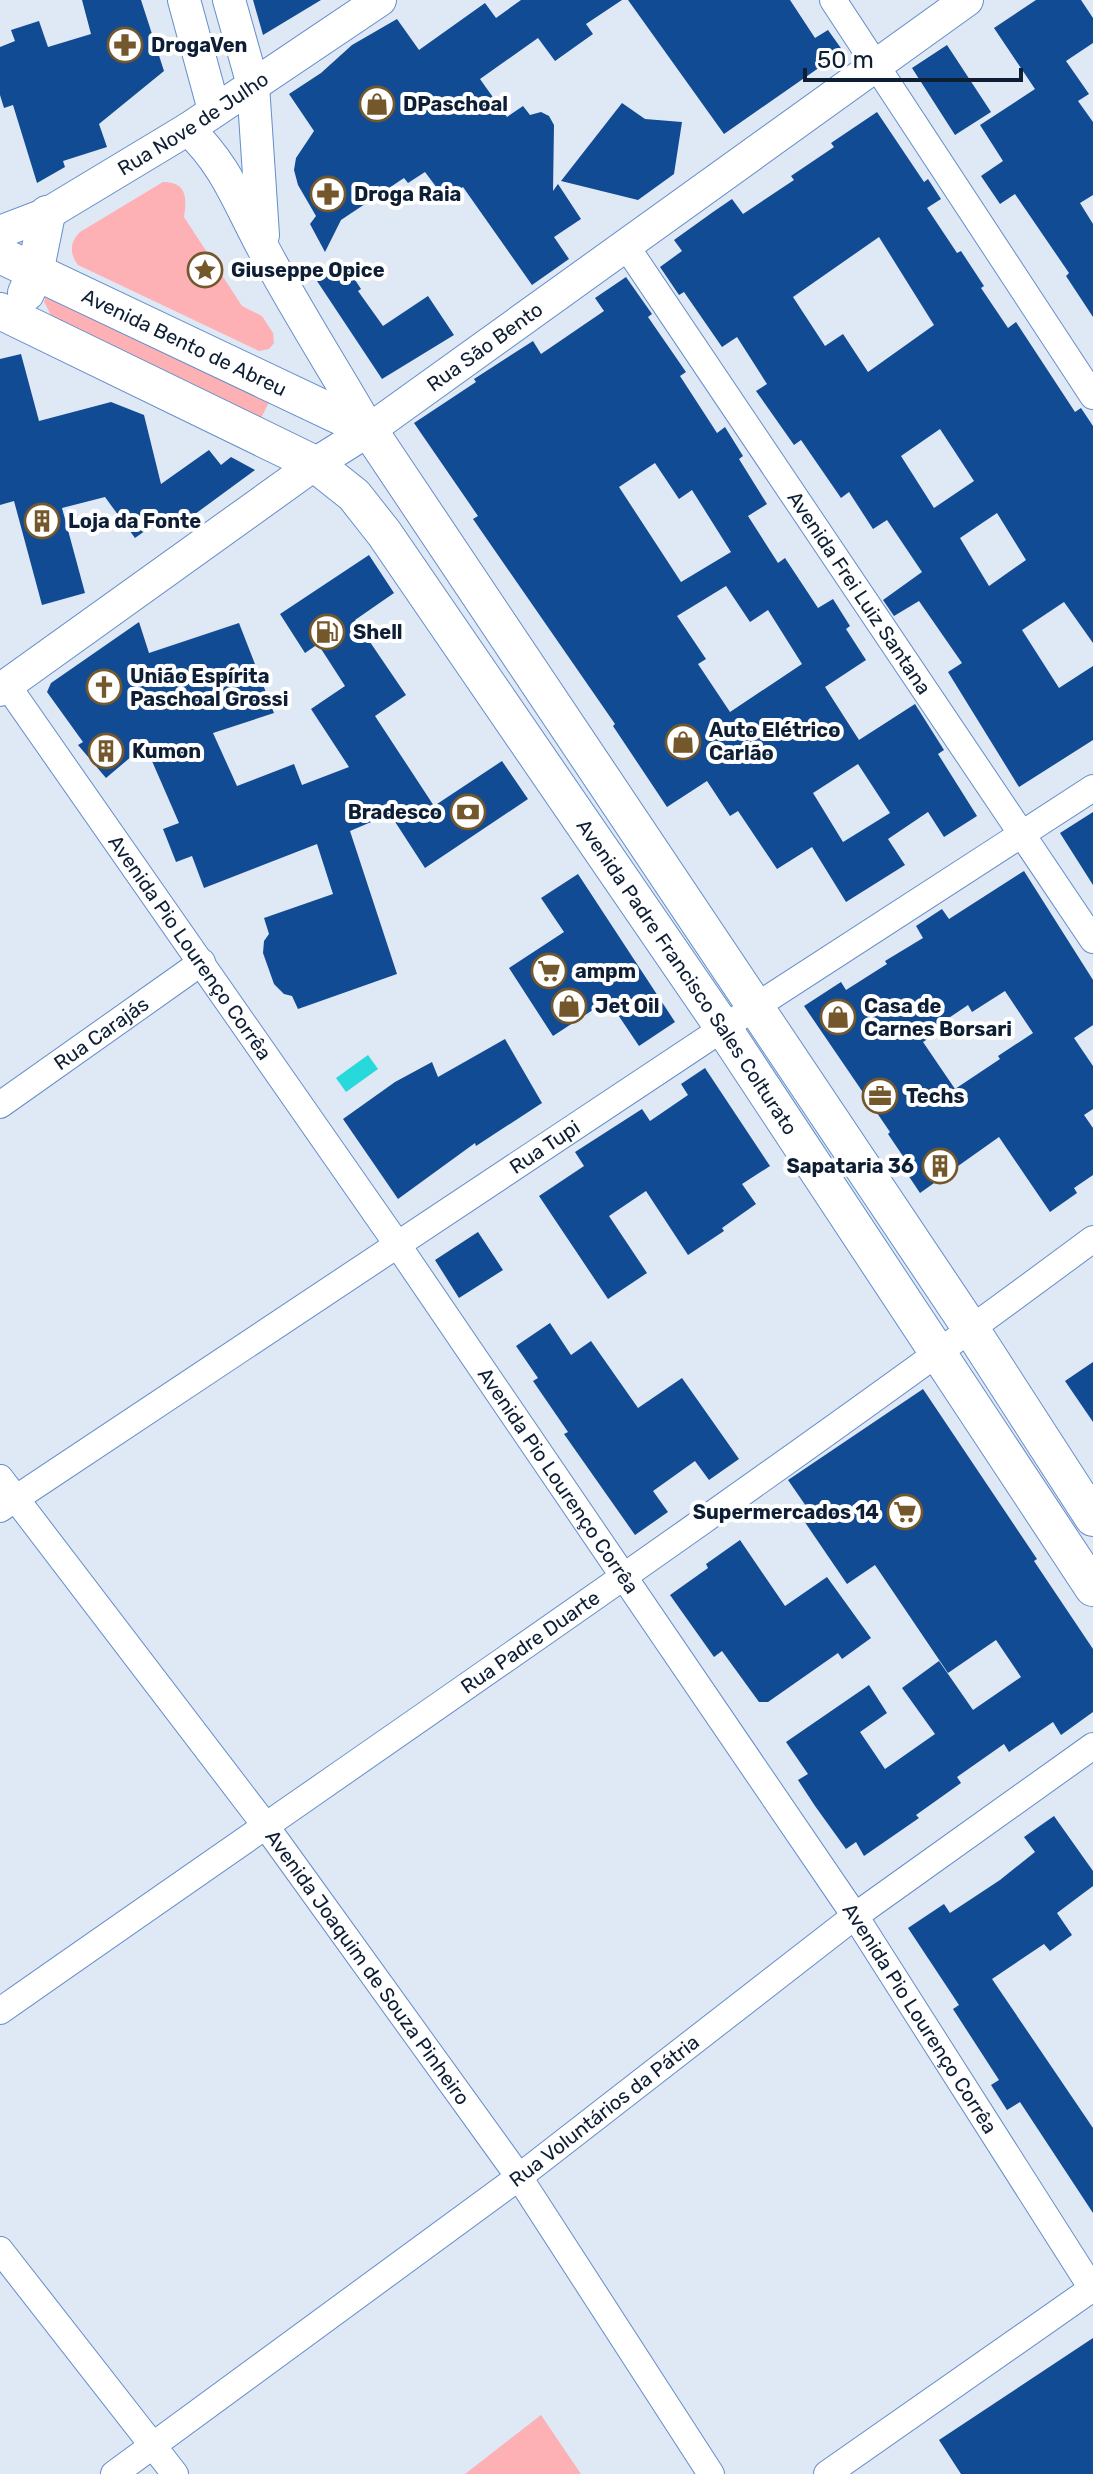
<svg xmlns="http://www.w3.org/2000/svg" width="1093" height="2474" viewBox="0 0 1093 2474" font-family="Rubik,sans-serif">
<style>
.green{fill:#feb1b4}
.water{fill:#27d9db}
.building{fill:#114b93;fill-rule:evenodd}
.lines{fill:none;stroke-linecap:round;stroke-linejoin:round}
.minor-casing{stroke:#648ec9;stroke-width:28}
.tertiary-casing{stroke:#648ec9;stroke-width:34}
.secondary-casing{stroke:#648ec9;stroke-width:38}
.minor{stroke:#fff;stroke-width:26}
.tertiary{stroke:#fff;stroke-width:32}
.secondary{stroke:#fff;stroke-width:36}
.labels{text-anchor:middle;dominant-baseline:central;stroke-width:8;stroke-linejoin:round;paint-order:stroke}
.poi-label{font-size:20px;font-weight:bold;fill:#0d1e35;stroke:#fff;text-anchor:start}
.street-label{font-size:20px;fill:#0d1e35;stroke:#fff}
</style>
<rect width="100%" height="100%" fill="#dfe8f5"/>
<path class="green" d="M163,182c24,0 24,16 21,35l58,89 20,10 11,17 1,10 -5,6 -10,2 -181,-86c-9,-12 -8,-23 2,-33z
M48,289l225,106 -12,23 -207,-97 -10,-19z
M541,2415l40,59h-116z"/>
<path class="water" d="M368,1055l10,14 -32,23 -10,-14z"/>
<path class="building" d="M82,0h59l23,71 -65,53 8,23 -44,14 2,6 -28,16 -24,-78 -9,3 -4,-13v-48l15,-6 -4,-11 28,-9 9,26 43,-13z
M253,0h68l-58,35z
M521,0h101l-36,24 7,10 -38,27 -17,-23 -58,41 27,38 16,-11 7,9 11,-3 8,4 5,9 -1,66 5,-7 23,35 -27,18 15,22 -37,26 -69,-98 -17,13 -21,-28 -17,11 -4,-5 -63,42 -16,32 -15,-28 6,-8 -18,-31 -4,-15 2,-12 18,-27 -25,-37 32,-21 31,-28 45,-26 22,31 66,-47 11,15z
M628,0h162l25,38 13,-8 15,21 -119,83z
M1036,0h45l12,18v25l-27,18 23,33 -11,7 15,21v73l-13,8 13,21v93l-27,-41 3,-3 -54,-79 -15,10 -19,-28 22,-15 -23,-36 55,-36 -41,-61z
M947,45l44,67 -36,23 -43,-67z
M622,103l23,16 37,3 -8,52 -36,26 -77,-19z
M877,112l47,70 4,-3 13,20 -14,9 30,45 4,-2 23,35 -3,2 27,40 8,-6 59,90 6,-4 12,18v217l-29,-41 -42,28 37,58 34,-22v74l-74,47 -71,-115 14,-9 -43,-62 -25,15 -11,-16 39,-28 -35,-52 -14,9 -24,-37 -8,6 -40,-58 -7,5 -38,-54 11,-7 -30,-47 -15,10 -38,-55 -5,3 -19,-28 22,-16 -8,-11 39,-28 19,-13 11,15 51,-34 -3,-4 43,-29 -3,-4zM879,237l55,88 -66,47 -25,-38 -18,12 -32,-49zM940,429l34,52 -40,27 -33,-52zM997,513l29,47 -37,26 -29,-48z
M344,263l17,26 -3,2 25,35 45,-30 26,39 -72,44 -65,-98z
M626,277l26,37 -4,3 38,55 -6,4 37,57 8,-6 18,29 -4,3 28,45 -19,12 30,47 7,-5 33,50 15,-9 17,27 -4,3 20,31 -41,27 34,53 56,-36 29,46 -6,4 39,62 -33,21 -16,-25 -40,27 17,26 -59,37 -34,-55 -35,22 -39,-58 -8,5 -23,-35 -40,26 -54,-81 2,-2 -142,-205 5,-3 -64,-93 62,-41 -2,-3 59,-38 8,13 63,-43 -9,-13zM655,463l24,36 13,-9 39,62 -50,30 -62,-95zM726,586l24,36 18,-12 34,54 -72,48 -32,-48 8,-5 -29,-43zM858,764l32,49 -47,29 -30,-49z
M21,354l18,67 72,-19 33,13 17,69 48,-34 12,15 10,-8 24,13 -79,58 -9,-13 -32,23 -30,-41 -43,11 23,85 -43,12 -28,-104 -14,4v-146z
M369,555l25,38 -39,27 51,75 -31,21 59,90 68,-45 26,38 -103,69 -35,-54 -40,17 47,143 -99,35 -6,-13 -8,-2 -10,-10 -11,-31 1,-12 5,-7 -5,-16 69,-24 -16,-50 -113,44 -12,-32 -16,6 -13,-33 16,-6 -34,-78 -39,33 -28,-33 5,-3 -36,-50 4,-9 88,-61 10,31 90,-30 35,90 -61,20 24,53 57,-22 8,21 47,-18 -38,-58 34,-23 -27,-42 -13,9 -25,-39z
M1093,812v73l-33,-52z
M1024,871l69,109v45l-19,13 19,28v43l-9,6 9,13v47l-19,13 3,5 -27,19 -51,-75 -79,56 -12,-18 5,-4 -25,-37 2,-2 -86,-126 37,-24 5,8 41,-26 -2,-3 38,-23 -7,-12 26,-17 7,10zM1005,991l28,42 -35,23 2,3 -45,30 -32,-47 8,-5 -3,-5 40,-27 4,7z
M578,874l97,148 -36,24 -31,-46 -55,36 -44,-68 55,-36 -23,-34z
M505,1039l37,64 -66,43 -1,-3 -77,56 -55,-80 52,-37 37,-20 6,15z
M705,1068l65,98 -28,18 14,20 -34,24 2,3 -36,24 -42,-64 -37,25 38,57 -39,26 -69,-103 45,-30 -9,-14 67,-43 8,12 38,-26 -7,-11z
M478,1232l25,38 -44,28 -24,-38z
M550,1323l21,32 20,-14 47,67 44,-30 57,81 -30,21 -14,-19 -42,30 15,21 -33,23 -71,-101 4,-2 -35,-51 5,-3 -22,-32z
M1093,1362v60l-28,-41z
M923,1389l114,170 -3,2 59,88v63l-32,23 -8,-13 -44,30 -5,-8 -47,33 4,6 -45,32 3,3 -55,38 -8,-14 -10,7 -31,-43 -17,-26 10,-6 -22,-32 83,-57 18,28 -27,19 25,37 50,-35 -33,-46 37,-27 34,49 48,-33 -25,-37 -48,33 -73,-108 -28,19 -47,-69 8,-6 -20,-29z
M740,1540l45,66 42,-29 44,61 -29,21 -4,-6 -70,49h-9l-37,-51 -8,6 -44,-62 38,-27 -2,-4z
M1054,1816l39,55v15l-36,27 15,22 -22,16 -6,-7 -52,35 101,149v85l-73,-111 -13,8 -16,-25 8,-5 -46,-71 6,-4 -51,-77 36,-24 6,9 50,-33 35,-28 -11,-15z
M1093,2338v136h-132l-22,-34z"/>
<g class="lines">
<g class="minor-casing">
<g id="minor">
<path d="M833,0l260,396"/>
<path id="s1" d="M626,246l467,694"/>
<path id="s2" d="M7,685l390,559 458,672 238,374"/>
<path id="s3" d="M0,1105l202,-143"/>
<path id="s4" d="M0,1478l265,347 254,352 192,297"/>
<path id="s5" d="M0,1509l755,-502 338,-219"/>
<path id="s6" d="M0,2011c365,-256 735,-506 1093,-772"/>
<path d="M0,2250l175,224"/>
<path id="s7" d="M114,2474l405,-297 336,-261 238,-170"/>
<path d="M827,2474l266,-186"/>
</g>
</g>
<g class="tertiary-casing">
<g id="tertiary">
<path d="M184,0l30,110"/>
<path d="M229,0l24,85 10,150"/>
<path d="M188,129c39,37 50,73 75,119 33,62 71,121 106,182"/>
<path id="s8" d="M0,232l47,-18 141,-85 192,-129"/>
<path id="s9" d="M0,690l315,-226 54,-34 598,-430"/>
</g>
</g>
<g class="secondary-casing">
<g id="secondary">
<path id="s10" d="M0,255l369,175 602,899 122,189"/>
<path d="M26,293l9,-20 12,-59"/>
<path id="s11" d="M0,311l315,153 39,31 30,38 340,496 369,559"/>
</g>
</g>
<use href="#minor" class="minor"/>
<use href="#tertiary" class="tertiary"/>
<use href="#secondary" class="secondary"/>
</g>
<defs>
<g id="pharmacy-ring" transform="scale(1.8)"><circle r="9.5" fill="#fff" stroke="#74572b" stroke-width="1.5"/><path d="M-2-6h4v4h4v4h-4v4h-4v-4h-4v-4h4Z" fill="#74572b"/></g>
<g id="shop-ring" transform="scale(1.8)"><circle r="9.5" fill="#fff" stroke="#74572b" stroke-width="1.5"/><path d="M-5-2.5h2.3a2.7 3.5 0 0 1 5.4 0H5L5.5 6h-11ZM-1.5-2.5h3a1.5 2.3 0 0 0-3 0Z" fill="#74572b"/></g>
<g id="sight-ring" transform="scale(1.8)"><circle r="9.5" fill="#fff" stroke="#74572b" stroke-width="1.5"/><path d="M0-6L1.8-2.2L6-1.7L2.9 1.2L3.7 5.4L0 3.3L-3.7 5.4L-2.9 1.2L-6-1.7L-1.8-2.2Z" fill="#74572b"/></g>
<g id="building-ring" transform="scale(1.8)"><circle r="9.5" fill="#fff" stroke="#74572b" stroke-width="1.5"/><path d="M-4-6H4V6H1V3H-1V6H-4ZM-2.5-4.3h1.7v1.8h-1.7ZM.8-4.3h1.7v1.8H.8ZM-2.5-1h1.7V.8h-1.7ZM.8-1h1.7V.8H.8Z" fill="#74572b"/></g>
<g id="fuel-ring" transform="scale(1.8)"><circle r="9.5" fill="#fff" stroke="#74572b" stroke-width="1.5"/><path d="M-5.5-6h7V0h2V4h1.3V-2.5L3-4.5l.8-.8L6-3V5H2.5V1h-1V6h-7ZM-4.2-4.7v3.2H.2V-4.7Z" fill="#74572b"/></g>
<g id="church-ring" transform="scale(1.8)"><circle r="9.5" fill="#fff" stroke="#74572b" stroke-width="1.5"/><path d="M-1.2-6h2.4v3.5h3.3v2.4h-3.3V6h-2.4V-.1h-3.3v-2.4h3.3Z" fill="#74572b"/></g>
<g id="bank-ring" transform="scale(1.8)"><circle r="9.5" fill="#fff" stroke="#74572b" stroke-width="1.5"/><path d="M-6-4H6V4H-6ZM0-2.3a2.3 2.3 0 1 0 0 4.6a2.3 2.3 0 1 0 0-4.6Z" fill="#74572b"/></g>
<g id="supermarket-ring" transform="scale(1.8)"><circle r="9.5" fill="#fff" stroke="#74572b" stroke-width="1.5"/><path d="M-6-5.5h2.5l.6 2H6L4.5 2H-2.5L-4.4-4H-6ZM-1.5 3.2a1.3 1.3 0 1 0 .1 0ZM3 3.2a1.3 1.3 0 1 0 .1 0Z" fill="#74572b"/></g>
<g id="office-ring" transform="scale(1.8)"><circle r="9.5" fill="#fff" stroke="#74572b" stroke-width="1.5"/><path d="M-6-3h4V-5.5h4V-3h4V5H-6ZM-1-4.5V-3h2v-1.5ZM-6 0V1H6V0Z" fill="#74572b"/></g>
</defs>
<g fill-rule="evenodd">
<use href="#pharmacy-ring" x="125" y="45"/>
<use href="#shop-ring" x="377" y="104"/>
<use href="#pharmacy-ring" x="328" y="194"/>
<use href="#sight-ring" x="205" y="270"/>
<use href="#building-ring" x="42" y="521"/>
<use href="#fuel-ring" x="327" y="632"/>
<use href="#church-ring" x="104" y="687"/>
<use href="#shop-ring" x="683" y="742"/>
<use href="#building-ring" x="106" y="751"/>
<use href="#bank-ring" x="468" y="812"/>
<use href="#supermarket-ring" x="549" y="971"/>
<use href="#shop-ring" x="569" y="1006"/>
<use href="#shop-ring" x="838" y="1017"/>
<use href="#office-ring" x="880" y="1096"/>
<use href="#building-ring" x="940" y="1166"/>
<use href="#supermarket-ring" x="905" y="1512"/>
</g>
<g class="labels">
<g class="poi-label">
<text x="151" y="45">DrogaVen</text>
<text x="403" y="104">DPaschoal</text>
<text x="354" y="194">Droga Raia</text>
<text x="231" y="270">Giuseppe Opice</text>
<text x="68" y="521">Loja da Fonte</text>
<text x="353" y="632">Shell</text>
<text x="130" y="676">União Espírita<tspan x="130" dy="23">Paschoal Grossi</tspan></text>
<text x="709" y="730">Auto Elétrico<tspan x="709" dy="23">Carlão</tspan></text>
<text x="132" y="751">Kumon</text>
<text x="442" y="812" text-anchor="end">Bradesco</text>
<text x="575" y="971">ampm</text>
<text x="595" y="1006">Jet Oil</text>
<text x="864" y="1006">Casa de<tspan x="864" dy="23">Carnes Borsari</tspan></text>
<text x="906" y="1096">Techs</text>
<text x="914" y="1166" text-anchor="end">Sapataria 36</text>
<text x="879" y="1512" text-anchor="end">Supermercados 14</text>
</g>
<g class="street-label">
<text stroke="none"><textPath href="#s8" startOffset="222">Rua Nove de Julho</textPath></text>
<text stroke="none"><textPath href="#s10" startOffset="204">Avenida Bento de Abreu</textPath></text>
<text stroke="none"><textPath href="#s9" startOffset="594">Rua São Bento</textPath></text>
<text stroke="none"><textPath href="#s1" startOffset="418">Avenida Frei Luiz Santana</textPath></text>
<text stroke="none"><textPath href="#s2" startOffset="320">Avenida Pio Lourenço Corrêa</textPath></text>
<text stroke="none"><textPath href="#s11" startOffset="986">Avenida Padre Francisco Sales Colturato</textPath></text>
<text stroke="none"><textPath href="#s3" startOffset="124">Rua Carajás</textPath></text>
<text stroke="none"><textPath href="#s5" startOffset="654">Rua Tupi</textPath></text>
<text stroke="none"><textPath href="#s2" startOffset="968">Avenida Pio Lourenço Corrêa</textPath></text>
<text stroke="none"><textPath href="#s6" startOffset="646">Rua Padre Duarte</textPath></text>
<text stroke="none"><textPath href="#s4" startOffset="612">Avenida Joaquim de Souza Pinheiro</textPath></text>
<text stroke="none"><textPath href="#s2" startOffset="1616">Avenida Pio Lourenço Corrêa</textPath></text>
<text stroke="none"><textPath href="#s7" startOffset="610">Rua Voluntários da Pátria</textPath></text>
</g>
</g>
<path d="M805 68v12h216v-12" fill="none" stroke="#0d1e35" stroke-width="4"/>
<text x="817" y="68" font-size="24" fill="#0d1e35" stroke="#ffffff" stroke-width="6" paint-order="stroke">50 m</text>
</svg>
